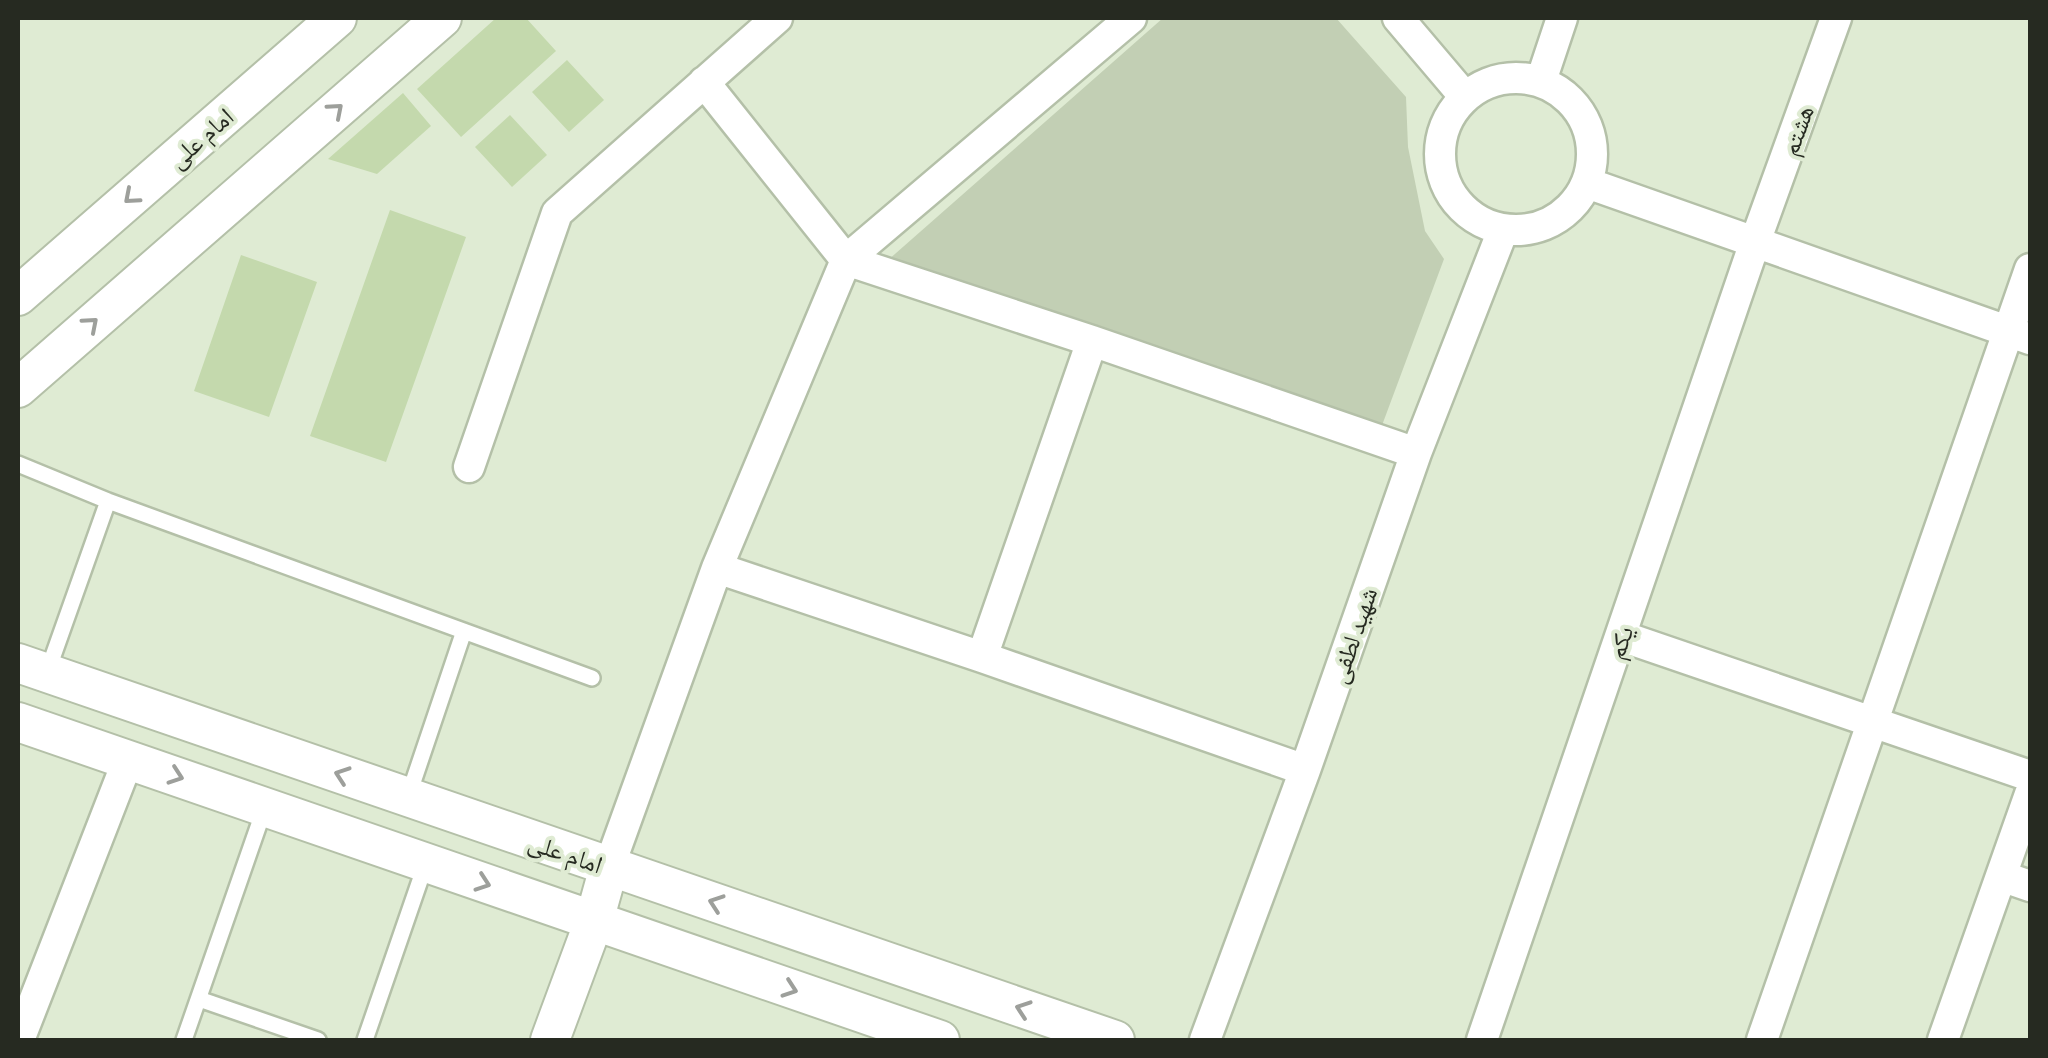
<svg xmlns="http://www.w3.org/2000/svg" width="2048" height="1058" viewBox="0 0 2048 1058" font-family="Commissioner,'Noto Naskh Arabic',sans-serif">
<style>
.green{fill:#c2cfb4}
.building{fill:#c4d9ad}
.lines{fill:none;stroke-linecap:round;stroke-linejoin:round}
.service-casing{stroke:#b4c0a8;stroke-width:20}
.minor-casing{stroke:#b4c0a8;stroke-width:35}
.tertiary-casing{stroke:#b4c0a8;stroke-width:42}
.service{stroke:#fff;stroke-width:15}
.minor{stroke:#fff;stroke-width:30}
.tertiary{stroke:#fff;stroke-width:38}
.oneway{stroke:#9d9f9b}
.labels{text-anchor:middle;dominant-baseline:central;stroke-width:8;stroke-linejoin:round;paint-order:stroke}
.street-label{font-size:25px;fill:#262a21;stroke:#dfebd3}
</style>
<rect width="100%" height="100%" fill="#dfebd3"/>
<path class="green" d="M1163,18h173l70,79 2,50 17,84 19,28 -63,169 -494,-167z"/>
<path class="building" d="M496,18h30l30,33 -95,86 -44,-48z
M567,60l37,40 -35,32 -37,-40z
M403,93l28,33 -54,48 -49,-15z
M510,115l37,40 -35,32 -37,-40z
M390,210l76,27 -80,225 -76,-26z
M241,255l76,27 -48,135 -75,-26z"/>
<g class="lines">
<g class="service-casing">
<path id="service" d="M18,464l90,37 484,177
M47,673l61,-172
M408,797l56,-166
M199,999l119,41
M184,1040l81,-233
M365,1040l61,-177"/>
</g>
<g class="minor-casing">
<path id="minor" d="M1398,18l67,79
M1440 154a76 76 0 1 1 152 0a76 76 0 1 1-152 0Z
M1541,81l21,-63
M704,82l142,178 246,81 324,112
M1587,183l443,156
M469,467l88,-254 220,-195
M717,568l265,89 323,113
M1621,636l409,140
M982,657l110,-316
M609,867l108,-299 129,-308 285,-242
M2001,876l29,10
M19,1040l109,-280
M1205,1040l100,-270 111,-317 87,-223
M1482,1040l273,-798 81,-224
M1762,1040l268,-771
M1943,1040l87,-246"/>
</g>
<g class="tertiary-casing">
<path id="tertiary" d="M18,296l319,-278
M18,388l424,-370
M18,663l1097,377
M18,722l922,318
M550,1040l44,-119 15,-54"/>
</g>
<use href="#service" class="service"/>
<use href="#minor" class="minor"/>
<use href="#tertiary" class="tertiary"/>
</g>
<defs><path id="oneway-chevron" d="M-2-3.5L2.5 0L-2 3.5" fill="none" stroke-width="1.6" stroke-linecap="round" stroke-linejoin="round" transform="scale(2.5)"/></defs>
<g class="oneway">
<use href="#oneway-chevron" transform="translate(336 110) rotate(-41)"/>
<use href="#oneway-chevron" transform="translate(131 197) rotate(139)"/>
<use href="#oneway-chevron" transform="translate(91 324) rotate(-41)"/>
<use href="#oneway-chevron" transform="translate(342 775) rotate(-161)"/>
<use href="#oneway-chevron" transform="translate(176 776) rotate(19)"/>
<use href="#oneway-chevron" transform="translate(483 883) rotate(19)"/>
<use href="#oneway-chevron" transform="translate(716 903) rotate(-161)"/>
<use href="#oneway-chevron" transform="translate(790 989) rotate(19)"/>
<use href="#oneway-chevron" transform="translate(1023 1009) rotate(-161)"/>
</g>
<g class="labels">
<g class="street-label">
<text transform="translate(1796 130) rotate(-70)">هشتم</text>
<text transform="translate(200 137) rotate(-41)">امام علی</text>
<text transform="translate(1352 635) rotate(-71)">شهید لطفی</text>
<text transform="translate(1619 642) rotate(-71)">یکم</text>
<text transform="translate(566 852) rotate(19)">امام علی</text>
</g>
</g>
<rect width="2048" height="1058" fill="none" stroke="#262a21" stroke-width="40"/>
</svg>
